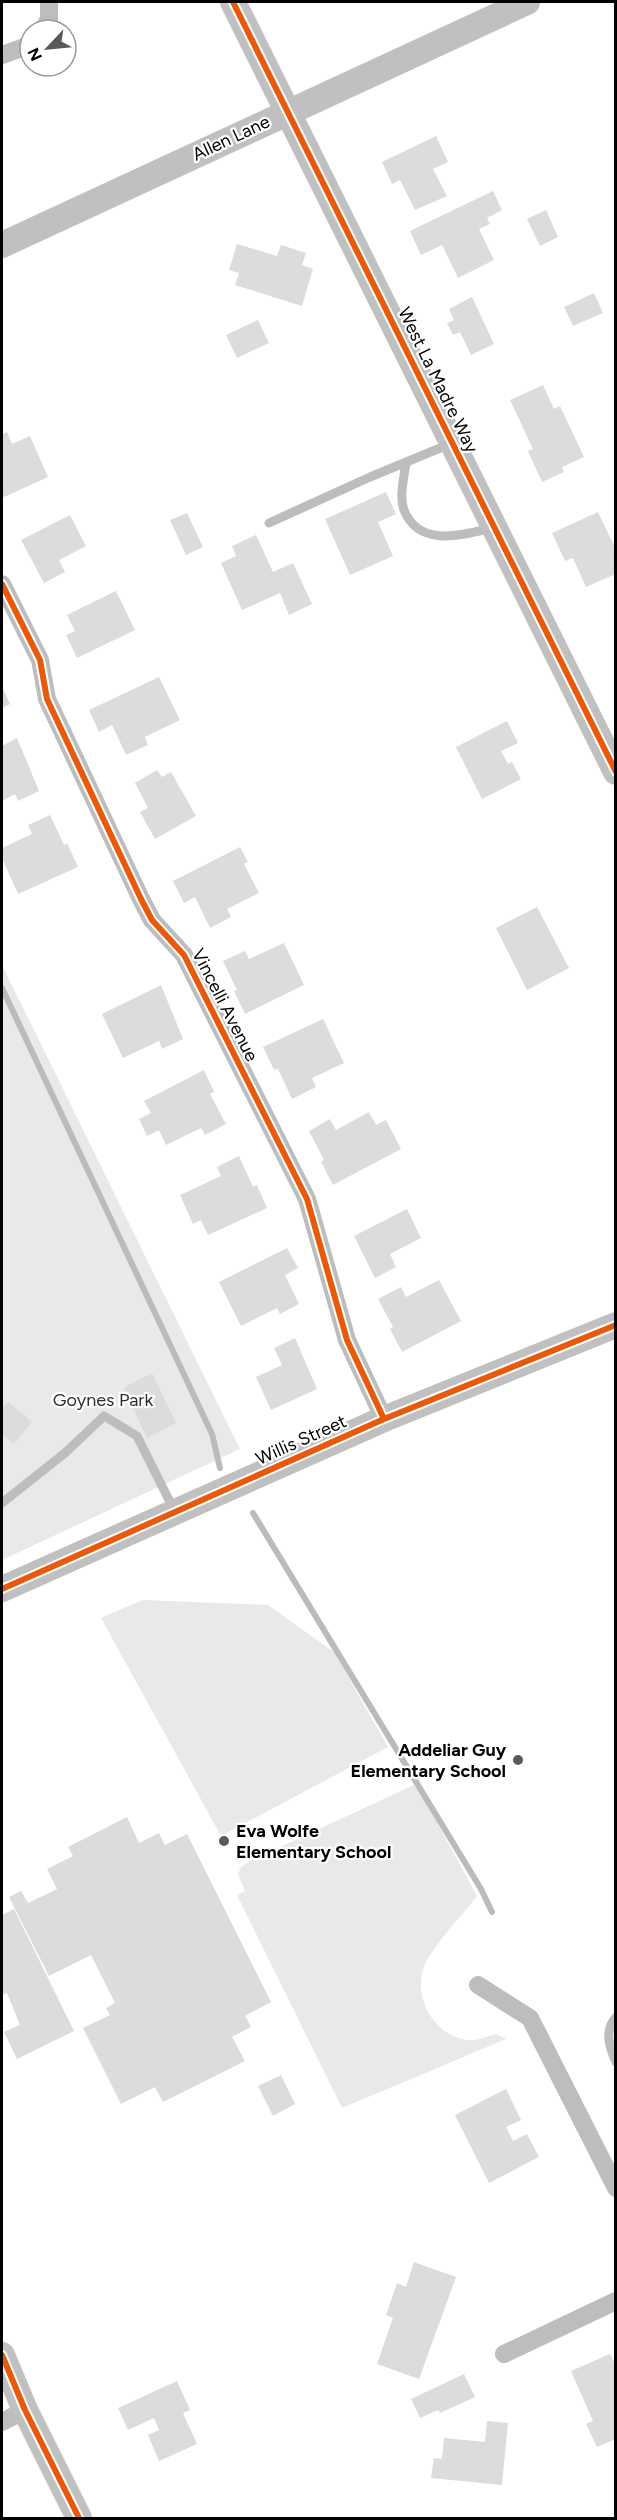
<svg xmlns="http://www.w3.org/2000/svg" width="617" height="2520" viewBox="0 0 617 2520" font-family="Figtree,sans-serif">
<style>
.green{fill:#e9e9e9}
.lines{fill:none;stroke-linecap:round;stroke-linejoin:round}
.stream{stroke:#bbb;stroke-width:6}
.building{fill:#dcdcdc}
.lane{stroke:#bdbdbd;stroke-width:9}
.street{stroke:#bdbdbd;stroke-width:18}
.secondary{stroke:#c0c0c0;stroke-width:26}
.cycleway-casing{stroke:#fff;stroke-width:10}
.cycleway{stroke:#e8590c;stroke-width:6}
.poi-dot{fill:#595959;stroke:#fff;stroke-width:2}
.labels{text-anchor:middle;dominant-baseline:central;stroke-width:4.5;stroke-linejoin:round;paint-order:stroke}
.street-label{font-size:18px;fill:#000;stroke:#fff}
.park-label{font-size:18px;fill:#2e2e2e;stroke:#fff}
.poi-label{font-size:18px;font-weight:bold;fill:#000;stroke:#fff;text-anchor:end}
</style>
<rect width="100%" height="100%" fill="#fff"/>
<path class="green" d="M2,965l238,484 -238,111z
M143,1600l125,5 66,47 54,95 -167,89 -120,-218z
M416,1784l61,112c-15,20 -44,49 -53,71 -12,31 12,71 45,73 9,1 18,-4 27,-6l10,5 -164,69 -105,-213 8,-4 -7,-17 3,-7 7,-5z"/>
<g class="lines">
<path class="stream" d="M2,988l210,446 8,34
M253,1513l228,376 11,23"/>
</g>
<path class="building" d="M436,136l12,26 -15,7 14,27 -32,14 -15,-30 -8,4 -10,-22z
M493,191l9,19 -15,8 3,6 -11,5 15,31 -36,18 -16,-33 -21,10 -11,-24z
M546,210l12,27 -18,9 -13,-27z
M237,244l40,12 4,-11 25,8 -4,12 11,4 -11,37 -67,-21 4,-12 -10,-3z
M594,293l9,20 -30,13 -9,-19z
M472,297l22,47 -23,11 -11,-23 -7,3 -6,-12 7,-3 -5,-11z
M258,320l11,23 -32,15 -11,-23z
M543,385l11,24 6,-3 24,51 -22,10 2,5 -22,10 -14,-31 5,-2 -23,-49z
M7,432l5,12 18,-8 18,41 -46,21v-64z
M386,492l10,22 -18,8 15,34 -43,19 -25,-56z
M598,512l18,38v24l-30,13 -13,-29 -8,3 -13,-28z
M187,513l16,34 -17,8 -16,-35z
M70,515l16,31 -27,14 6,12 -21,11 -23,-43z
M256,535l17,37 20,-9 19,41 -23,11 -9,-22 -38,17 -21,-47 15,-7 -4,-10z
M116,591l19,39 -58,28 -11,-23 9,-4 -8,-16z
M159,677l21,43 -35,17 3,8 -22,10 -14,-30 -13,7 -10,-22z
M2,686l8,18 -8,4z
M507,721l11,22 -17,8 7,13 4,-2 9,17 -39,20 -26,-52z
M17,738l22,53 -21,10 -3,-7 -13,7v-55z
M157,770l5,7 9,-5 25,44 -41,23 -15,-27 8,-4 -13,-25z
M50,815l14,30 3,-2 11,24 -60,27 -16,-36v-10l30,-14 -4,-9z
M240,847l8,15 -4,2 15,29 -32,16 4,8 -21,11 -15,-31 -11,6 -11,-22z
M537,907l32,61 -42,22 -31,-62z
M284,943l20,42 -59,29 -11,-23 3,-1 -14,-29 22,-10 4,8z
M161,985l22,54 -21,10 -3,-8 -36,17 -21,-44z
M323,1019l21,44 -32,15 4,9 -24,12 -14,-30 -4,1 -11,-23z
M204,1070l10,22 -4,2 16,30 -21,11 -4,-7 -35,17 -7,-15 -12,6 -8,-17 12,-6 -7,-12z
M369,1112l7,13 10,-5 15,29 -68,36 -12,-23 3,-2 -15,-29 21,-12 6,11z
M239,1156l14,31 4,-2 10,23 -59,27 -7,-15 -8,4 -13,-29 41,-19 -4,-9z
M407,1209l14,29 -31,16 6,13 -21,11 -21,-42z
M287,1248l11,20 -13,7 14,29 -19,10 -3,-6 -36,18 -22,-44z
M439,1280l22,41 -59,31 -12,-23 3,-2 -15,-28 23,-12 5,10z
M295,1338l22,51 -46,21 -15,-33 26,-12 -8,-17z
M152,1373l24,50 -29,15 -24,-50z
M8,1402l24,20 -18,22 -12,-10v-25z
M127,1817l12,26 20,-10 6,12 22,-11 84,168 -26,14 6,11 -19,10 13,24 -82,41 -8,-15 -34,17 -38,-76 27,-13 -4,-7 9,-5 -24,-48 -42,21 -40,-79 12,-6 7,12 29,-14 -10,-20 26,-13 -5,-9z
M14,1909l60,122 -57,28 -13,-27 16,-7 -13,-32 -5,2v-80z
M281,2075l14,29 -22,12 -15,-30z
M506,2089l15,31 -15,7 7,14 14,-7 12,23 -50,26 -34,-68z
M414,2262l42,15 -37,102 -42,-15 16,-46 -7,-3 11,-32 9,4z
M610,2354l6,12v73l-19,8 -11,-23 7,-3 -22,-50z
M464,2374l11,23 -35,16 -2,-3 -18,8 -9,-19z
M177,2381l13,29 -7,3 14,31 -38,17 -11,-26 11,-5 -5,-12 -26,12 -10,-22z
M487,2421l21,2 -6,62 -71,-7 3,-20 8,1 2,-21 41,4z"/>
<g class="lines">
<path class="lane" d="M406,463c-2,14 -7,34 -2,47 15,38 58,25 88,18
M269,523l101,-46 80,-33
M2,1503l63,-50 39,-37 33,20 37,74
M616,2017c-12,13 -7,30 0,45"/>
<path class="street" d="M43,30l6,-11v-17
M2,55l28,-10
M2,584l38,76 7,39 94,200 11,21 32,35 123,244 40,141 37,79
M478,1985l52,33 86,170
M504,2354l112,-53
M2,2422l23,-12"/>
<path class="secondary" d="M233,2l383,770
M2,245l525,-243
M2,1589l382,-170 232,-94
M2,2355l23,55 54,108"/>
<g class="cycleway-casing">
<path id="cycleway" d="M233,2l383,770
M2,584l38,76 7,39 94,200 11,21 32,35 123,244 40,141 37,79
M2,1589l382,-170 232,-94
M2,2355l23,55 54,108"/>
</g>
<use href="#cycleway" class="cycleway"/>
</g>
<g class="poi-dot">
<circle cx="518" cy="1760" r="6"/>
<circle cx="224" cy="1841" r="6"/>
</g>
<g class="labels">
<g class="street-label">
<text transform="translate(231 138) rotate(-25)">Allen Lane</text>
<text transform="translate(438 380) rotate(64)">West La Madre Way</text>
<text transform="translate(225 1005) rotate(63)">Vincelli Avenue</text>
<text transform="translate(301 1440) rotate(-24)">Willis Street</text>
</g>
<g class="park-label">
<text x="103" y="1400">Goynes Park</text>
</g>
<g class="poi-label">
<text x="506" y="1750">Addeliar Guy<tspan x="506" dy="21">Elementary School</tspan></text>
<text x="236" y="1831" text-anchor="start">Eva Wolfe<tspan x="236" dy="21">Elementary School</tspan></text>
</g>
</g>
<rect width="617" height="2520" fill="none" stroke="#000000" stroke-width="6"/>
<g transform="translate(48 48) rotate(244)"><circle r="28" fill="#ffffff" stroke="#999999" stroke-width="1.5"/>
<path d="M0-4.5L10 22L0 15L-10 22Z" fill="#595959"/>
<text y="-9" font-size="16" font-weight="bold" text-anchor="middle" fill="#000000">N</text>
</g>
</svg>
